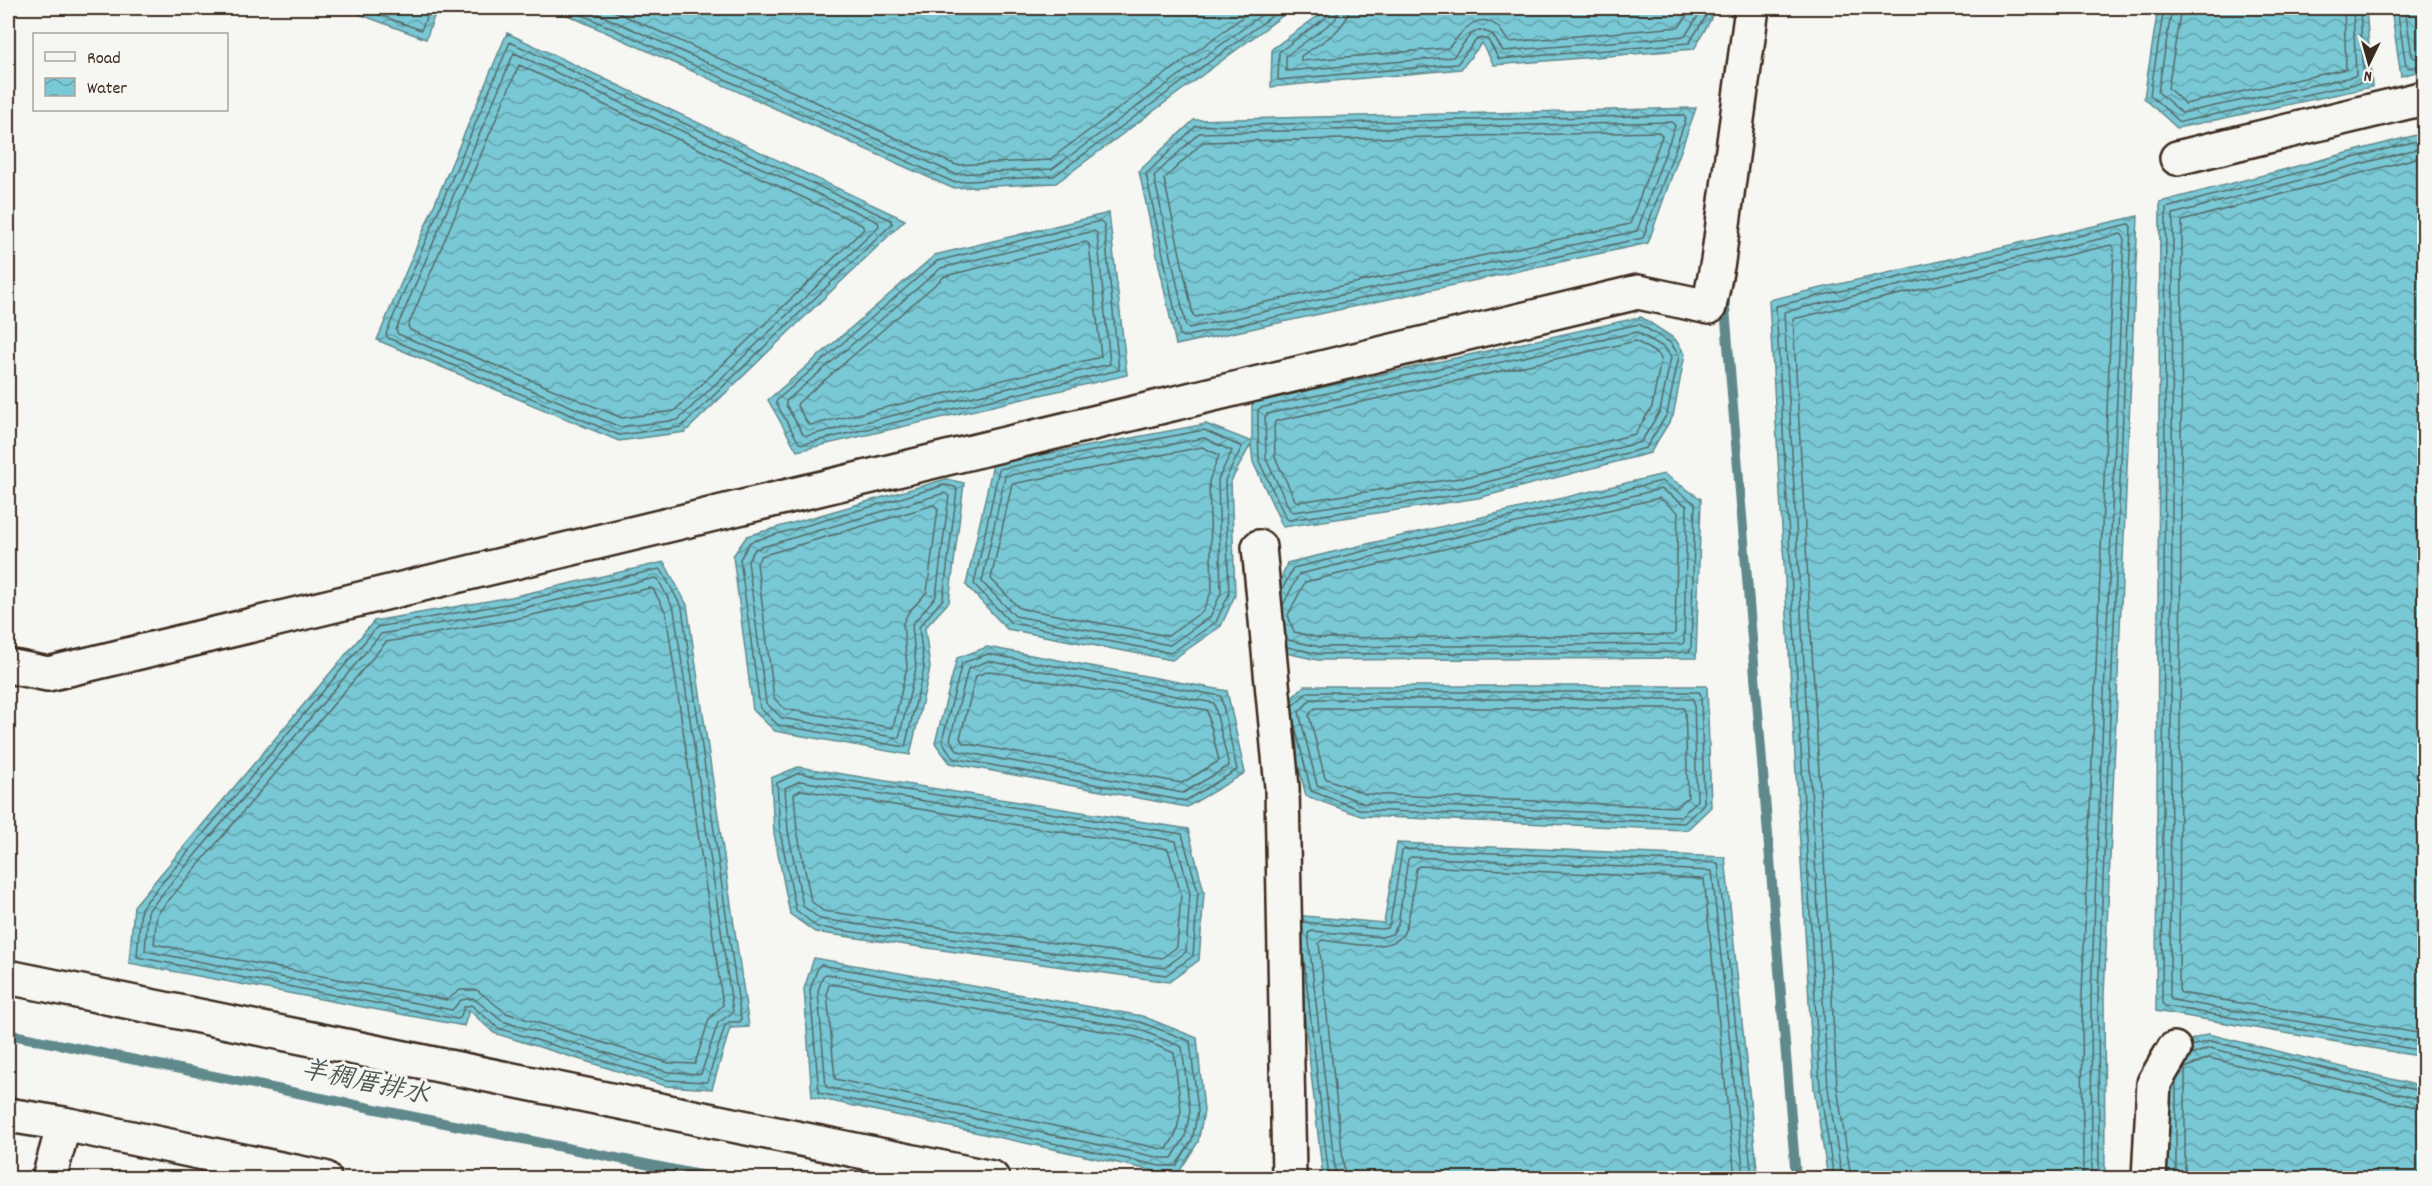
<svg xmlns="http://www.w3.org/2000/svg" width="2432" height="1186" viewBox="0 0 2432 1186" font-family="Dekko,'LXGW WenKai TC',sans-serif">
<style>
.water{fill:url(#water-waves);stroke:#60898c;stroke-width:1.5}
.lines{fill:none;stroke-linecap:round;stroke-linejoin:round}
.shore{stroke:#546967;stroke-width:1.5}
.stream{stroke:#60898c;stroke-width:10}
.minor-casing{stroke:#3b2a1e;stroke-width:38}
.minor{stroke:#f6f6f2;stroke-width:33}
.labels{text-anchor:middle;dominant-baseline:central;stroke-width:6;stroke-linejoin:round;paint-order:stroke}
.water-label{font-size:26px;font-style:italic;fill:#4e5955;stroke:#f6f6f2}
</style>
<defs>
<pattern id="water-waves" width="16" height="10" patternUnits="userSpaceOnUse" patternTransform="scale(1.5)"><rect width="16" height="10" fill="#79c8d5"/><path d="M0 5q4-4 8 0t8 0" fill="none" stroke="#64a3ac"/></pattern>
</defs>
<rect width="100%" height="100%" fill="#f6f6f2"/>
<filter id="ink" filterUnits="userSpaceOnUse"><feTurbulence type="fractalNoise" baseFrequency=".0167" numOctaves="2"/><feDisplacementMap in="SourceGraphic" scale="12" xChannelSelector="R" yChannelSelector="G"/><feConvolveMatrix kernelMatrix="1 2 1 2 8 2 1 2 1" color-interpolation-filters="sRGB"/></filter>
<g filter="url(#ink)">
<path class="water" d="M343,8h94l-11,31z
M552,8h741l-237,175 -104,5z
M1329,8h383l-1,11 -17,30 -200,16 -12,-22 -21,26 -190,18 1,-38z
M2158,8h208l6,79 -195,41 -33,-30z
M2391,8h33v62l-23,6z
M507,33l398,187 -220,212 -66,9 -242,-101z
M1696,108l-48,135 -472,102 -37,-174 55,-51z
M2424,133v924l-268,-46 4,-809z
M1109,213l18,162 -330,76 -29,-51 167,-145z
M2138,216l-34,779 1,183h-277l-14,-89 -45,-789z
M1641,317l34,22 10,15 -12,62 -23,37 -172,45 -195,29 -30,-65 -2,-18 -20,37 4,114 -14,31 -49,34 -165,-31 -41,-44 27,-121 213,-40 46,18v-39z
M1664,474l37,25 -5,159 -378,2 -41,-9 -14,-40 17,-28 7,-20z
M946,479l18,4 -15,119 -24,26 5,40 -20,87 -135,-24 -22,-21 -20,-154 14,-20z
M664,562l23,43 62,422 -19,1 -18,61 -46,-3 -172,-53 -25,-23 -5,16 -335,-63 5,-57 240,-285 137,-24z
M987,647l240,44 18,82 -58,34 -237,-44 -15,-20 22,-85z
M1304,686h403l4,121 -24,23 -326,-14 -55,-20 -22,-90z
M798,767l390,62 16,63 -5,68 -30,22 -354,-50 -25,-18 -16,-81 -3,-55z
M1397,843l328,14 33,321h-435l-30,-263 91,8z
M814,958l328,58 55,22 7,73 -6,31 -19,30h-20l-347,-75 -8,-108z
M2208,1034l216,53v91h-261l-1,-128z"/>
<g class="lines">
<path class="shore" d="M360,8l61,22 10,-22
M567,8l386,174 101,-6 229,-168
M585,8l370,166 97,-5 219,-161
M607,8l349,157 93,-5 206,-152
M1332,8l-3,7 -50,37 -1,28 179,-16 19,-24 5,-2 7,2 11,19 190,-16 16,-25 1,-10
M1340,8l-5,12 -49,36v15l167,-14 18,-23 9,-4 12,4 11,17 182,-15 13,-20 1,-8
M1349,8c-2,23 -31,36 -48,48v5l147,-13c13,-13 27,-39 49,-22 5,4 7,11 12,16l170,-15 10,-14v-5
M2164,8l-14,87 30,27 184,-40 -4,-74
M2172,8l-14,84 24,21 174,-37 -3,-68
M2181,8l-13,80 17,16 161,-35 -2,-61
M2397,8l9,58 3,2 15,-3
M2405,8l7,48 3,2 9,-1
M510,42l381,178 1,4 -211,203 -62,8 -231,-97 -2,-4z
M514,53l364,169 1,4 -201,194 -58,7 -222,-93 -2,-4z
M519,65l343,160 2,4 -190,182 -52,7 -212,-88 -2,-4z
M1683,115l3,4 -43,119 -460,99 -3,-2 -34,-161 50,-48z
M1672,122l3,4 -38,105 -448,97 -3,-2 -32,-150 45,-43z
M1659,132l3,4 -32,88 -434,93 -3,-2 -29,-136 39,-37z
M2424,139l-258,69 -4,795 3,3 259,45
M2424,147l-251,67 -3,783 2,3 252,43
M2424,156l-242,65 -3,769 2,3 243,41
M1100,221l4,3 15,146 -316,74 -4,-1 -23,-40 1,-3 160,-139z
M1094,231l3,2 13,131 -304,72 -3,-2 -17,-29v-4l155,-133z
M1086,242l3,2 12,113 -290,68 -3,-1 -11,-18 1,-3 147,-127z
M1639,324l32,19 8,13 -12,58 -21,34 -169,44 -188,28 -3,-2 -27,-57 -1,-33v-18l2,-2z
M1637,332l28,16 6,9 -11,54 -19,31 -166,43 -182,27 -3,-2 -24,-51 -1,-42 2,-3z
M1636,341l23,14 2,4 -9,48 -17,27 -162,42 -175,26 -3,-2 -20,-43 -1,-33 2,-3z
M1204,430l38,17 -17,33 4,114 -13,28 -45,31 -160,-30 -37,-39 25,-115z
M1204,438l28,13 -14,28 3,114 -11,24 -40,28 -155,-29 -33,-34 23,-106z
M1202,447l17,8 -10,26 3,109 -9,21 -35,25 -149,-28 -28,-29 21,-95z
M945,485l10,2 2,3 -14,109 -24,28 5,41 -19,79 -127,-22 -18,-17 -20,-149 10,-17z
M945,493l4,3 -13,100 -24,29 4,43 -17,70 -117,-20 -16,-15 -18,-142 7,-12z
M1659,498l19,14 -3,121 -2,2 -353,3 -26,-6 -6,-17 17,-33z
M934,505l4,4 -11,83 -19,21 -5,10 4,44 -14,61 -108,-19 -11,-11 -17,-135 4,-7z
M659,569l3,2 20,37 59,411 -1,3h-11l-4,4 -18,56 -41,-2 -168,-52 -27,-23 -7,2 -4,11 -3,1 -320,-62 4,-49 236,-281 135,-24z
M655,578l3,1 16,31 59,402 -15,11 -17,51 -33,-2 -166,-51 -29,-23 -12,2 -9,10 -307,-59 3,-40 233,-277 133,-24z
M650,588l3,1 13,24 57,392 -14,14 -14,45 -26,-1 -163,-50 -29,-23h-17l-13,10 -293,-56 3,-30 229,-272 129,-23z
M1281,592l12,-24 369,-87 33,22 -4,146 -2,3 -370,2 -32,-7
M1283,605l16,-31 362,-85 26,17 -3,136 -2,2 -362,3 -32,-7 -2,-5
M988,654l233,42 16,74 -52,31 -232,-43 -11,-17 20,-78z
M988,661l226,42 15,63 -46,27 -225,-42 -8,-11 18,-71z
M989,671l218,39 12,51 -37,22 -219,-40 -3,-5 16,-62z
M1311,699h381l2,3 3,99 -16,15 -318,-13 -46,-18 -18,-73z
M1292,706l16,-14h391l2,3 3,109 -20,19 -322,-13 -51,-19 -17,-69
M1315,708h368l2,3 3,86 -11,10 -312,-13 -40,-16 -16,-63z
M799,773l383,61 16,58 -5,64 -27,19 -349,-48 -21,-17 -16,-78 -3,-49z
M800,781l376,60 14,52 -4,59 -22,16 -344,-49 -17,-13 -15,-75 -3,-43z
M801,790l367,59 13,45 -4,53 -15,11 -339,-47 -12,-10 -14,-71 -3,-36z
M1302,922l80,7 6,-1 2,-5 12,-72 3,-2 313,14 34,315
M1303,952l26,226
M821,965l319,57 50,19 8,70 -6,29 -16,26h-16l-341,-73 -9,-103 8,-23z
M826,974l312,55 44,18 8,64 -5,26 -13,21h-11l-335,-71 -8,-96 5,-15z
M832,984l304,53 38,16 7,57 -5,24 -9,15h-5l-327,-70 -8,-87 2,-7z
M2191,1046l19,-5 214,51
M2191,1055l19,-7 214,52
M2176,1081v97
M1336,1178l-28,-245 4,-2 70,6 10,-3 6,-9 10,-66 3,-2 301,14 32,307
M1345,1178l-26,-235 3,-3c22,2 74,16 83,-10 7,-19 8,-42 11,-61l3,-3 285,13 31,299
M1834,1178l-14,-90 -44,-782 353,-82 2,3 -33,768 1,183
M1842,1178l-14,-90 -44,-776 337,-78 3,3 -33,757 1,184
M1851,1178l-14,-91 -44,-768 318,-74 3,3 -32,746 1,184
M2185,1178v-110l24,-10 215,51"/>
<path class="stream" d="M1724,296l72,882
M8,1034l706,144"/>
<g class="minor-casing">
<path id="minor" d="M2177,158l247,-60
M1259,547l23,240 7,391
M8,666l40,8 1590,-382 71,15 9,-46 34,-253
M8,977l984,201
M8,1115l56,9 260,54
M49,1178l15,-54
M2149,1178l5,-95 20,-34"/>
</g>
<use href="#minor" class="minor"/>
</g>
</g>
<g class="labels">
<g class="water-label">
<text transform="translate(365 1084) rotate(12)">羊稠厝排水</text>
</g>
</g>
<rect width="2432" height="1186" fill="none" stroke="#f6f6f2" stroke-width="30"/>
<rect x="15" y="15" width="2402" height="1156" fill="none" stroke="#3b2a1e" stroke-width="2" filter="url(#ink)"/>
<rect x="33" y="33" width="195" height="78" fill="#f6f6f2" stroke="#aba49d" stroke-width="1.5"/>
<rect x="45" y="52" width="30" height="9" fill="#f6f6f2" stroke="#aba49d" stroke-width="1.5"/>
<text x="87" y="63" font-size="18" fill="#3b2a1e">Road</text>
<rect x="45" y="78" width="30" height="18" fill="url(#water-waves)" stroke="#aba49d" stroke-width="1.5"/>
<text x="87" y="93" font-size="18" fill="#3b2a1e">Water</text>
<g transform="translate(2369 63) rotate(185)" stroke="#f6f6f2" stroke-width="4.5" paint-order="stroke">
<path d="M0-4.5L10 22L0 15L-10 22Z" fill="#3b2a1e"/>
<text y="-9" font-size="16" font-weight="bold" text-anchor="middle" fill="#3b2a1e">N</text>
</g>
</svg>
